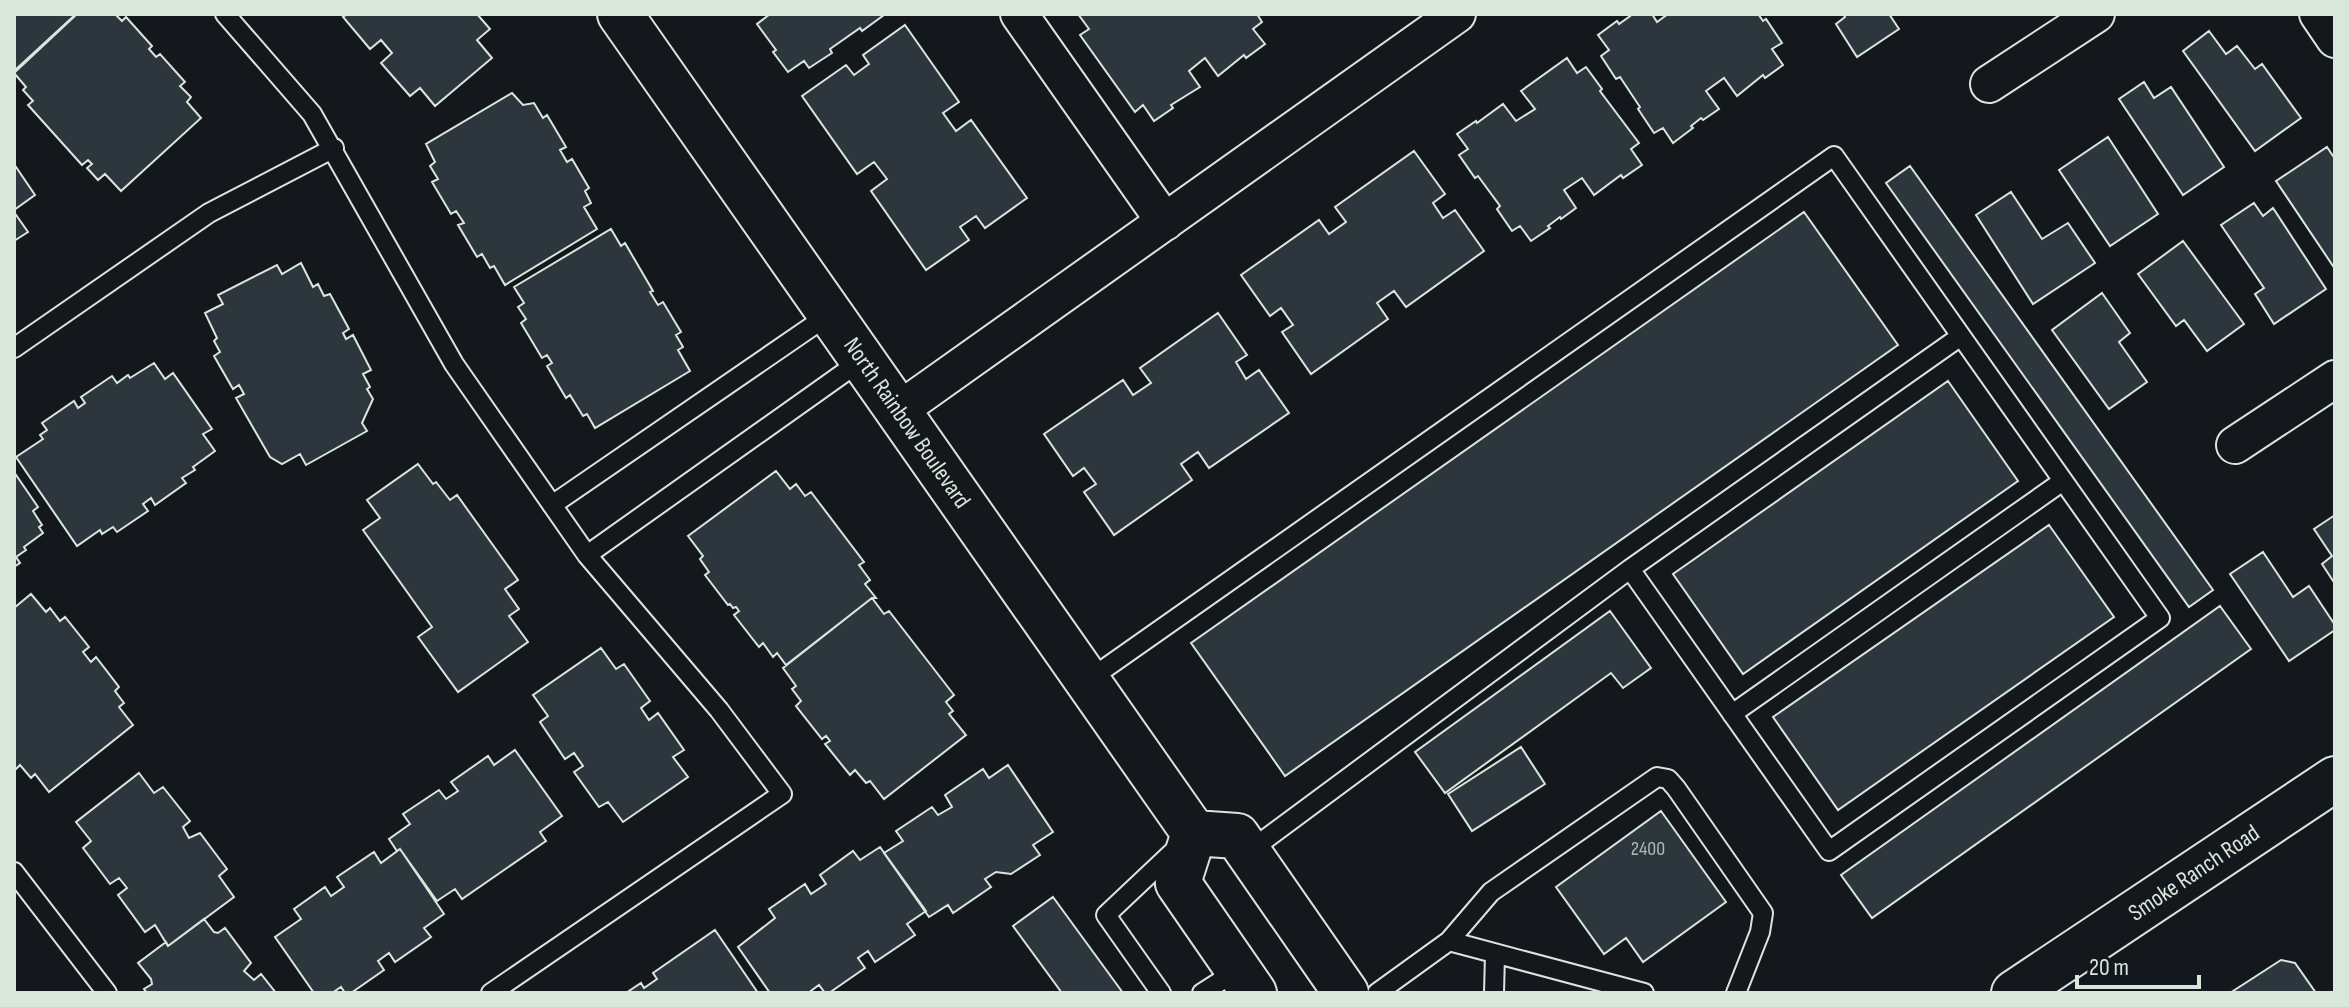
<svg xmlns="http://www.w3.org/2000/svg" width="2349" height="1007" viewBox="0 0 2349 1007" font-family="'Sofia Sans Condensed',sans-serif">
<style>
.building{fill:#2c363c;stroke:#d8e6dc;stroke-width:2}
.lines{fill:none;stroke-linecap:round;stroke-linejoin:round}
.lane-casing{stroke:#d8e6dc;stroke-width:22}
.street-casing{stroke:#d8e6dc;stroke-width:40}
.secondary-casing{stroke:#d8e6dc;stroke-width:48}
.primary-casing{stroke:#d8e6dc;stroke-width:48}
.lane{stroke:#14181c;stroke-width:18}
.street{stroke:#14181c;stroke-width:36}
.secondary{stroke:#14181c;stroke-width:44}
.primary{stroke:#14181c;stroke-width:44}
.labels{text-anchor:middle;dominant-baseline:central;stroke-width:6;stroke-linejoin:round;paint-order:stroke}
.number-label{font-size:20px;fill:#adbab4}
.street-label{font-size:24px;fill:#d8e6dc;stroke:#14181c}
</style>
<rect width="100%" height="100%" fill="#14181c"/>
<path class="building" d="M14,14h62l-62,57z
M77,14h38l7,7 4,-4 26,29 -3,3 7,8 4,-3 25,28 -5,4 11,11 -4,5 14,16 -80,73 -16,-17 -7,6 -11,-12 5,-4 -4,-4 -6,5 -54,-60 5,-4 -10,-11 3,-3 -12,-14z
M347,14h130l13,15 -13,11 15,18 -57,48 -15,-18 -10,8 -29,-33 11,-10 -11,-13 -11,9 -27,-32z
M770,14h114v1l-22,16 -2,-3 -30,21 2,4 -23,15 -5,-7 -16,11 -15,-20 3,-2 -19,-26z
M1078,14h179l5,8 -9,7 12,15 -19,14 -2,-3 -26,21 -13,-18 -16,13 11,16 -29,18 2,3 -19,13 -11,-16 -8,7 -55,-77 9,-6z
M1633,14h19l5,8 11,-8h90l5,7 3,-2 16,24 -10,6 11,16 -18,13 -2,-3 -26,21 -13,-18 -18,13 13,18 -16,11 -2,-2 -10,8 2,2 -20,15 -10,-15 -9,5 -16,-24 2,-2 -20,-30 -4,2 -15,-23 8,-6 -11,-15 19,-14 2,3z
M1843,14h46l10,15 -42,28 -21,-33 9,-7z
M905,25l54,77 -16,11 13,18 15,-11 56,78 -42,30 -9,-12 -16,11 9,13 -43,30 -55,-79 16,-12 -13,-17 -17,12 -55,-78 44,-31 8,10 15,-11 -6,-9z
M2209,31l17,23 11,-8 18,23 7,-5 39,54 -46,33 -72,-100z
M1567,58l10,15 9,-6 16,22 -2,2 39,52 -8,6 11,16 -19,13 -2,-3 -27,20 -12,-17 -18,12 12,18 -15,11 -1,-2 -12,9 2,2 -19,13 -11,-15 -8,5 -15,-22 3,-3 -22,-30 -3,2 -16,-23 9,-6 -11,-15 19,-13 1,2 26,-19 13,17 19,-12 -14,-18z
M2144,82l10,16 17,-11 53,80 -41,28 -64,-96z
M512,93l11,12 11,-2 9,15 4,-3 19,32 -6,3 7,12 5,-3 17,29 -4,3 6,12 -7,4 13,22 -92,56 -11,-19 -4,2 -8,-14 -5,3 -19,-32 6,-2 -8,-12 -5,3 -19,-32 6,-3 -8,-13 5,-4 -9,-18z
M2108,137l50,77 -48,32 -51,-76z
M2327,147l8,12v110l-59,-88z
M1414,151l31,43 -12,9 10,15 12,-8 29,41 -78,56 -12,-16 -17,12 11,16 -77,55 -29,-42 11,-7 -12,-17 -11,8 -29,-41 78,-55 10,14 17,-12 -11,-15z
M14,164l21,31 -21,15z
M1910,166l303,424 -24,17 -303,-424z
M2011,192l31,47 26,-16 27,40 -62,41 -57,-89z
M2254,203l9,13 10,-8 53,81 -52,35 -19,-30 9,-6 -43,-63z
M14,212l14,20 -14,9z
M1804,212l94,133 -613,431 -94,-133z
M611,229l10,17 4,-3 28,48 -3,1 8,13 5,-3 18,30 -5,3 7,12 -5,3 12,21 -95,57 -8,-14 -4,2 -13,-21 -4,3 -19,-32 5,-3 -5,-8 -5,3 -21,-35 5,-4 -8,-12 6,-4 -10,-16z
M2183,241l61,83 -37,27 -23,-31 -8,6 -38,-52z
M301,263l12,24 5,-3 6,12 6,-2 19,35 -6,4 3,6 7,-4 18,35 -8,4 7,13 -3,2 6,10 -11,24 5,8 -61,34 -6,-11 -18,10 -12,-7 -34,-59 8,-4 -5,-9 -6,4 -19,-33 6,-4 -6,-11 3,-3 -12,-25 18,-9 -5,-9 59,-30 5,9z
M2102,293l28,40 -11,9 28,40 -38,27 -57,-79z
M1218,313l29,42 -11,7 10,17 13,-9 30,43 -80,55 -11,-16 -17,12 11,16 -78,55 -30,-43 12,-8 -12,-16 -11,8 -29,-42 79,-54 10,15 18,-12 -11,-15z
M154,363l11,16 8,-6 39,56 -9,5 12,17 -22,16 2,3 -13,8 4,5 -31,22 -4,-7 -8,6 5,7 -31,21 -4,-5 -11,7 -2,-4 -23,16 -61,-89 27,-18 -3,-4 7,-5 -5,-7 32,-22 4,7 7,-5 -4,-6 31,-21 5,7 11,-8 2,3z
M1948,381l70,100 -275,193 -70,-100z
M418,464l15,20 3,-2 14,18 7,-5 61,85 -13,9 14,20 -10,7 19,26 -70,50 -40,-55 14,-10 -69,-97 17,-12 -13,-18z
M776,471l14,18 6,-5 9,12 6,-4 53,70 -5,3 11,15 -5,4 11,14h-4l-86,67 -9,-12 -4,4 -10,-14 -4,4 -25,-32 5,-4 -3,-4 -3,1 -3,-4 -2,1 -23,-30 4,-3 -9,-13 3,-3 -15,-20z
M14,472l24,35 -5,4 9,14 -3,2 4,6 -19,14 2,3 -10,7 4,6 -6,4z
M2335,515v69l-13,-20 10,-8 -18,-27z
M2049,525l65,92 -276,193 -65,-93z
M2263,552l30,45 16,-11 26,39v5l-46,31 -59,-87z
M31,594l15,18 4,-4 10,13 5,-4 24,30 -6,5 8,10 5,-5 23,30 -4,4 9,12 -5,4 14,18 -84,67 -14,-18 -4,4 -11,-13 -4,4 -2,-2v-159z
M872,598l12,16 5,-3 65,84 -8,7 7,9 -4,3 17,21 -82,64 -14,-18 -4,2 -11,-13 -5,5 -25,-31 5,-3 -4,-5 -4,3 -26,-33 5,-5 -9,-12 4,-3 -13,-18z
M2220,606l31,43 -379,269 -31,-43z
M1610,611l41,57 -28,20 -12,-15 -166,120 -30,-41z
M601,648l15,21 8,-5 26,37 -9,7 8,12 9,-7 26,37 -11,7 15,20 -65,45 -15,-20 -9,5 -25,-35 9,-6 -9,-13 -9,6 -25,-37 8,-6 -15,-21z
M1521,747l24,37 -73,47 -24,-37z
M515,750l47,66 -22,16 6,9 -84,58 -7,-10 -18,12 -37,-52 -3,2 -8,-12 21,-15 -7,-10 36,-24 7,9 12,-8 -7,-9 37,-26 6,9z
M1008,765l45,67 -20,13 7,10 -29,19 -15,-2 -11,7 6,8 -38,26 -5,-8 -19,12 -45,-64 19,-12 -7,-10 36,-24 6,8 14,-8 -7,-12 38,-26 6,9z
M139,773l15,20 9,-6 27,34 -7,6 6,11 11,-5 27,36 -8,7 15,21 -66,49 -13,-21 -10,7 -27,-37 9,-7 -8,-10 -9,6 -27,-36 8,-7 -15,-19z
M1661,811l65,91 -83,60 -17,-24 -22,16 -48,-67z
M880,847l46,64 -19,13 8,11 -40,27 -7,-11 -10,7 7,10 -36,25h-4l-6,-8 -11,8h-38l-32,-46 37,-29 -6,-9 36,-25 6,10 15,-10 -6,-9 33,-24 7,9z
M400,849l44,65 -20,14 7,9 -36,25 -6,-9 -11,8 6,9 -33,23h-6l-4,-6 -9,6h-18l-39,-56 26,-18 -7,-10 31,-22 6,9 13,-9 -7,-10 37,-25 7,11z
M1053,897l70,96h-61l-49,-67z
M204,919l10,13 4,1 7,-5 26,35 -7,8 10,9 7,-6 15,19h-129l-3,-4 8,-5 -1,-5 -13,-16 28,-21 2,4z
M715,930l43,63h-132l15,-10 3,5 13,-9 -4,-6z
M2281,960l14,3 21,30h-86z"/>
<g class="lines">
<g class="lane-casing">
<path id="lane" d="M225,14l87,100 142,250 133,191 132,155 63,84 -291,199
M14,348l195,-135 125,-65
M552,505l278,-191
M587,555l275,-195
M1087,681l747,-525 326,462 -331,233 -199,-282
M1732,714l331,-233
M1248,852l382,-283 331,-233
M14,872l93,121
M1449,941l42,-49 166,-115 11,2 8,9 87,125 -3,19 -24,61
M1161,993l-55,-78 71,-67
M1202,993l36,-23
M1377,993l72,-52 195,52
M1494,993l1,-39"/>
</g>
<g class="street-casing">
<path id="street" d="M1019,14l146,208
M2318,14l17,25
M1989,84l107,-70
M898,411l559,-397
M2235,445l100,-66"/>
</g>
<g class="secondary-casing">
<path id="secondary" d="M2014,993l321,-214"/>
</g>
<g class="primary-casing">
<path id="primary" d="M620,14l574,819 43,3 109,157
M1194,833l-16,50 76,110"/>
</g>
<use href="#lane" class="lane"/>
<use href="#street" class="street"/>
<use href="#secondary" class="secondary"/>
<use href="#primary" class="primary"/>
</g>
<g class="labels">
<g class="number-label">
<text x="1648" y="849">2400</text>
</g>
<g class="street-label">
<text transform="translate(907 423) rotate(55)">North Rainbow Boulevard</text>
<text transform="translate(2194 873) rotate(-34)">Smoke Ranch Road</text>
</g>
</g>
<rect width="2349" height="1007" fill="none" stroke="#d8e6dc" stroke-width="32"/>
<path d="M2077 975v12h122v-12" fill="none" stroke="#d8e6dc" stroke-width="4"/>
<text x="2089" y="975" font-size="24" fill="#d8e6dc" stroke="#14181c" stroke-width="6" paint-order="stroke">20 m</text>
</svg>
